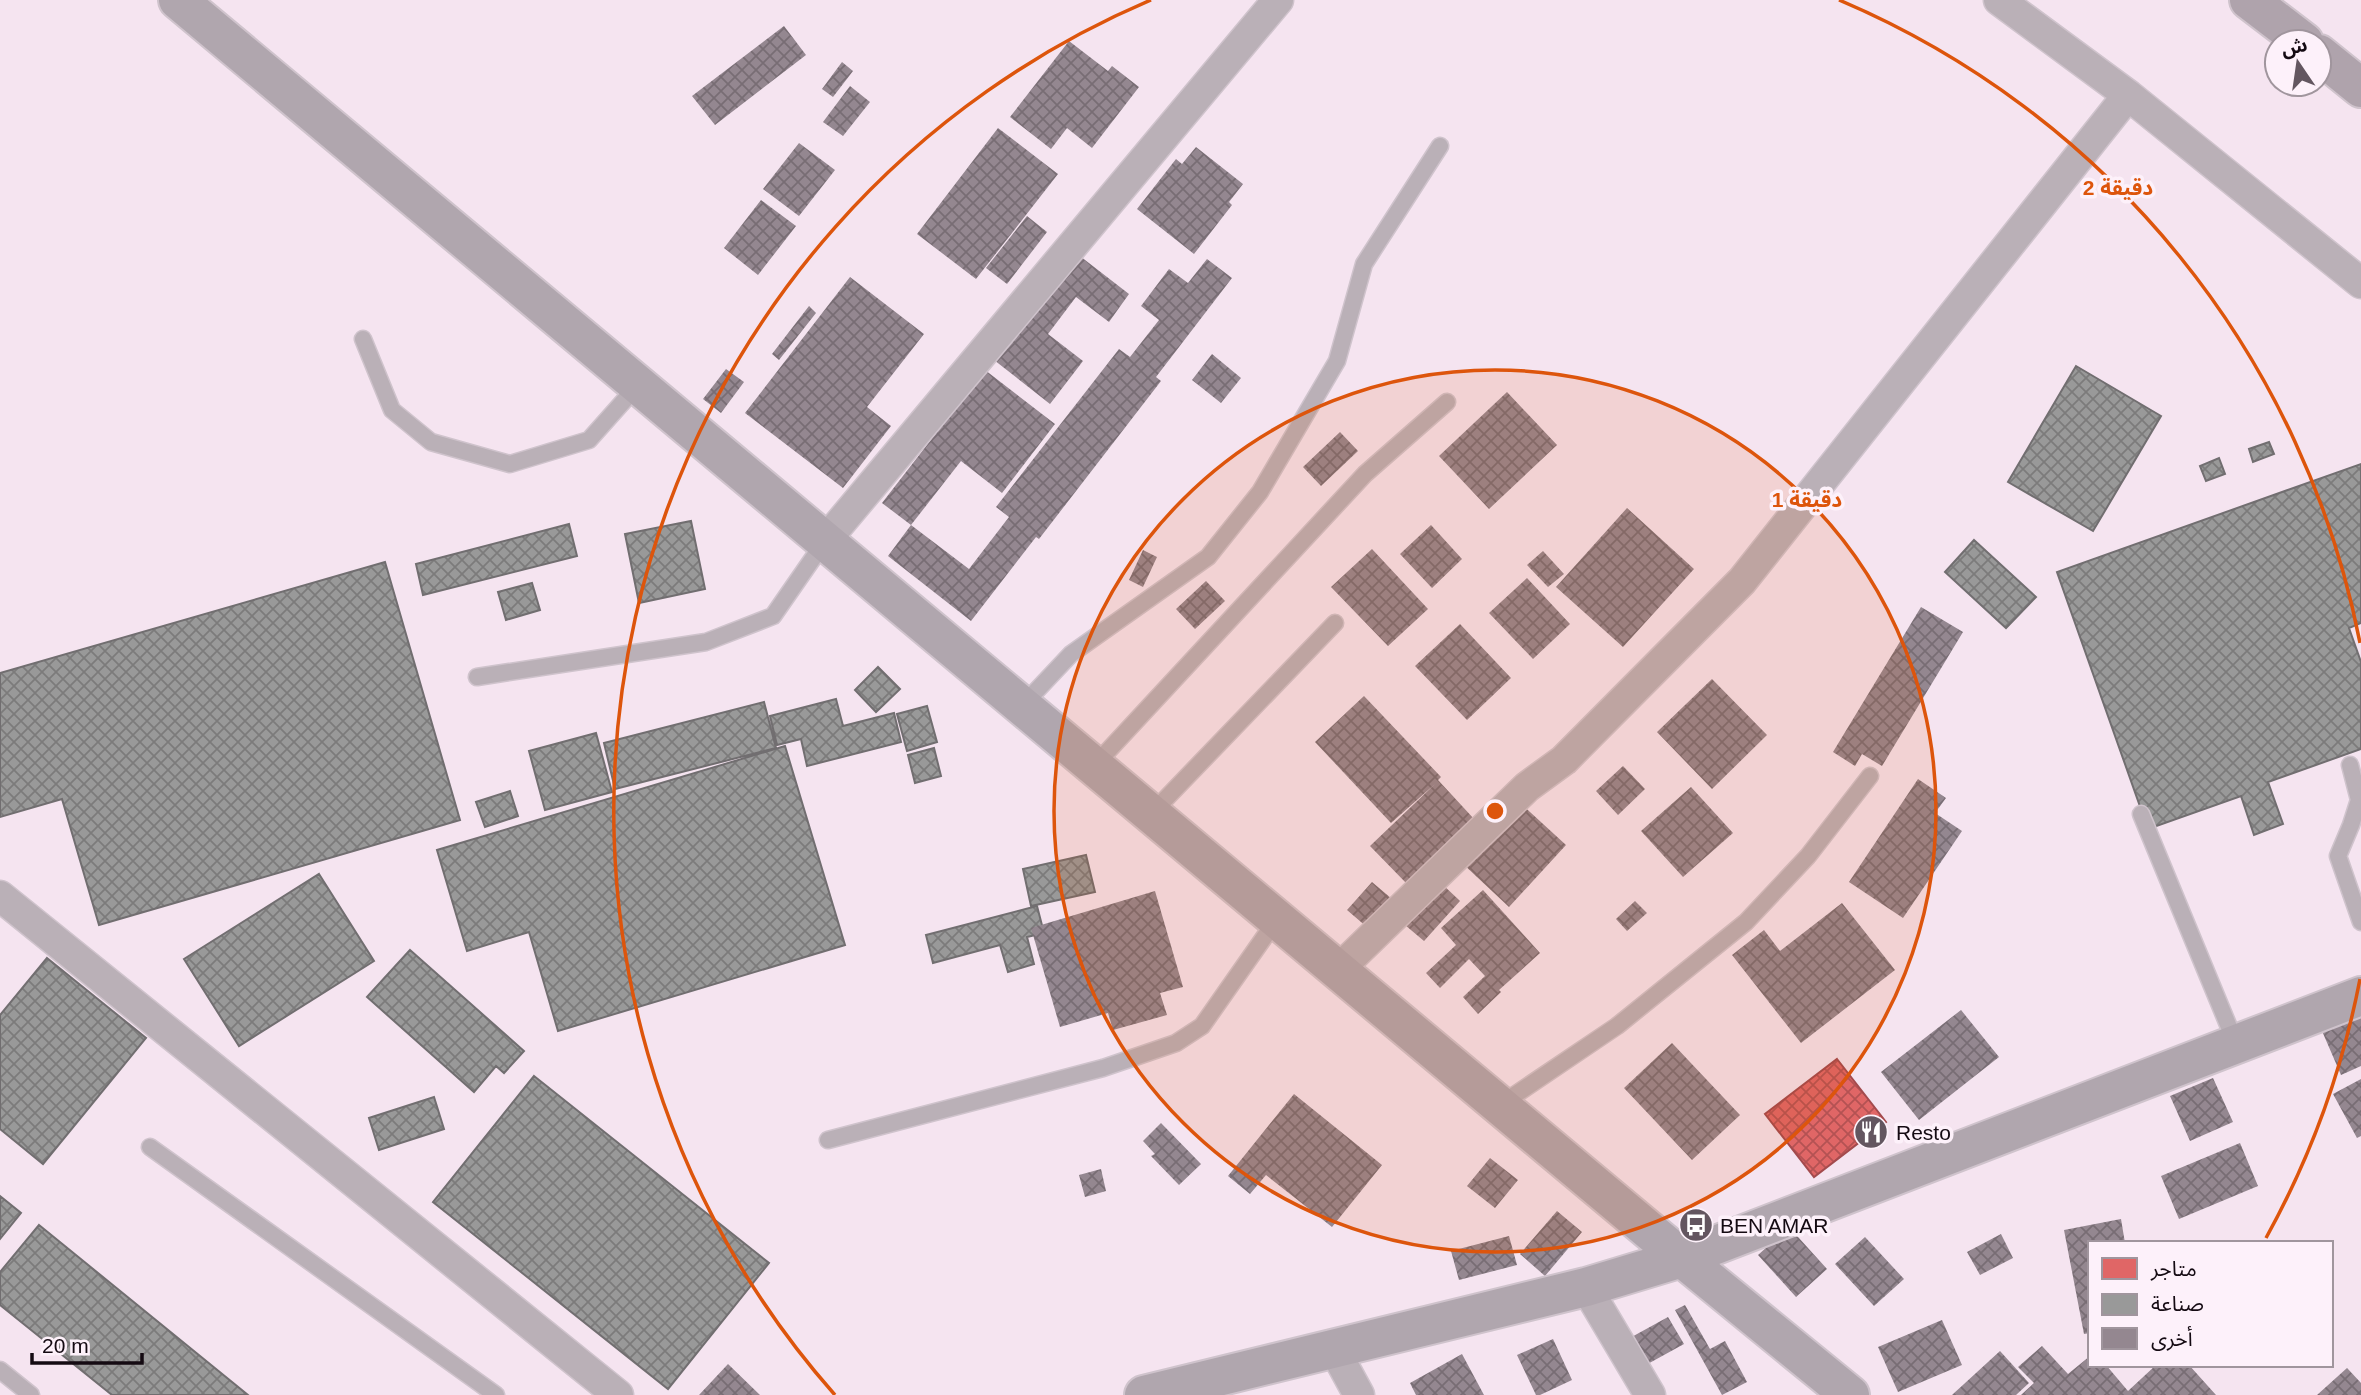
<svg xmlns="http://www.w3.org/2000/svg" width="2361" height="1395" viewBox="0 0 2361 1395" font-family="Arial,'Noto Sans Arabic',sans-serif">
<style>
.shops{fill:url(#shops-cross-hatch);stroke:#a34a4d;stroke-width:2}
.industry{fill:url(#industry-cross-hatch);stroke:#716e70;stroke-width:2}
.building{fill:url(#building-cross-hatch)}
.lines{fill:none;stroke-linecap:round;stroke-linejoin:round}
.lane-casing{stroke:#cfc3cc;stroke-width:19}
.street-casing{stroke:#cfc3cc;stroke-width:33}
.secondary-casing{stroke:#cfc3cc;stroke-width:42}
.highway-casing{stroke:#cfc3cc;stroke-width:42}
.lane{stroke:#bab0b7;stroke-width:16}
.street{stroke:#bab0b7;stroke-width:30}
.secondary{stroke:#b0a6ae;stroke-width:38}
.highway{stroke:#afa3ac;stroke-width:38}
.ring{fill:none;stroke:#dd550c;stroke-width:3.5}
.labels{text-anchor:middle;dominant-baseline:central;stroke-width:7;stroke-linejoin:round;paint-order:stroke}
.poi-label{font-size:21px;fill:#140a12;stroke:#fdf1fa;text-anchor:start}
.centre{fill:#dd550c;stroke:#fdf1fa;stroke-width:3.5}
.ring-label{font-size:21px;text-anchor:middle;font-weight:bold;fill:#dd550c;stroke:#fdf1fa;stroke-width:7;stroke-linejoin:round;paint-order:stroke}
</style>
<defs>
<pattern id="shops-cross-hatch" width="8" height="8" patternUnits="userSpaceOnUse" patternTransform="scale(1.75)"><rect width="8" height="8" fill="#e06666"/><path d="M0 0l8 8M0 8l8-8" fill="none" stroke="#b45253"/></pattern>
<pattern id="industry-cross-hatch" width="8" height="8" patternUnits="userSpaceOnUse" patternTransform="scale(1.75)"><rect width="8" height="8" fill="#999"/><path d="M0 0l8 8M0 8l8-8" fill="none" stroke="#7c7b7b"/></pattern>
<pattern id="building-cross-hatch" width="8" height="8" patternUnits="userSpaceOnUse" patternTransform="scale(1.75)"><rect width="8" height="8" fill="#948790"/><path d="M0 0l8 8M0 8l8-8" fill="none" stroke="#786d74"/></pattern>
</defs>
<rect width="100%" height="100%" fill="#f5e4f0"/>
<path class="shops" d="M1837,1059l49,63 -72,55 -49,-63z"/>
<path class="industry" d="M2076,366l85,50 -68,115 -85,-49z
M2269,442l5,12 -21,8 -4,-13z
M2219,458l6,16 -19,7 -6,-15z
M2361,464v159l-12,5 12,34v87l-93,33 15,42 -29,11 -13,-39 -93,33 -91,-257z
M691,521l14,68 -66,14 -14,-69z
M569,524l8,32 -154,39 -7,-31z
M1974,540l62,57 -30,31 -61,-56z
M385,562l75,258 -361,105 -37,-126 -62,18v-144z
M532,583l8,27 -34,10 -8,-28z
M878,667l22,22 -24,23 -21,-22z
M836,699l7,27 51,-13 7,29 -94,24 -6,-27 -24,6 -7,-29z
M764,702l12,46 -161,41 -11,-46z
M927,706l10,36 -30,9 -10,-37z
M596,733l16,59 -67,18 -16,-59z
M785,746l60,199 -287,86 -29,-99 -62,19 -30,-101z
M934,748l7,28 -26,7 -7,-28z
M510,791l8,25 -33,11 -9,-25z
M1086,855l9,37 -64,14 -8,-37z
M319,874l55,87 -135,85 -55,-87z
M1037,906l7,27 -17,4 7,27 -26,8 -8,-27 -67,18 -7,-28z
M410,950l114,101 -20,22 -8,-7 -22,26 -107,-95z
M47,958l99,80 -103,126 -43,-35v-114z
M534,1076l235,187 -101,126 -235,-187z
M434,1097l10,32 -65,21 -10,-32z
M0,1196l21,17 -21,26z
M39,1225l209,170h-136l-112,-90v-33z"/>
<path class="building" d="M784,26l22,29 -91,70 -23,-29z
M1069,41l39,30 4,-5 27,21 -47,61 -25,-20 -16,21 -41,-32z
M842,62l11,9 -20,26 -11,-8z
M850,86l20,16 -27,34 -20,-14z
M998,128l60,46 -82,105 -59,-45z
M799,143l36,27 -36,46 -36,-27z
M1196,147l47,37 -14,18 3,3 -38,49 -57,-45 39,-50 6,5z
M761,200l35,26 -38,49 -34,-27z
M1027,216l20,16 -40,52 -21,-16z
M1076,253l53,41 -20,28 -33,-25 -28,37 35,27 -33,43 -56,-44z
M1207,259l25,19 -76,99 5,4 -122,158 -3,-2 -65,84 -83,-65 23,-31 -29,-22 103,-133 70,54 -53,69 -41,-32 -50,64 58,44 40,-52 -13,-10 123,-158 11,8 29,-37 -18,-14 28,-37 19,14z
M850,277l74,57 -57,73 24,19 -48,62 -98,-75z
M809,306l7,7 -37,47 -7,-6z
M1212,354l29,24 -20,25 -29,-23z
M726,369l18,13 -23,31 -18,-14z
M1507,392l50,53 -68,64 -50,-53z
M1340,432l18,19 -37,35 -18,-19z
M1627,508l67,61 -71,78 -67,-60z
M1431,525l31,34 -30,29 -32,-34z
M1372,549l56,60 -40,37 -57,-59z
M1143,550l14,7 -14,30 -14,-7z
M1543,551l21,23 -16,13 -21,-22z
M1527,578l43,46 -37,35 -44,-46z
M1206,581l19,20 -30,28 -19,-20z
M1921,607l42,25 -81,134 -20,-12 -7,12 -22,-14z
M1460,624l51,54 -44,42 -52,-54z
M1712,679l55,56 -55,54 -55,-57z
M1364,696l77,81 -3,3 37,40 -68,64 -37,-38 65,-62 -44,39 -76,-81z
M1623,766l22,23 -27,26 -22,-24z
M1918,779l28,19 -11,15 27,18 -59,87 -54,-36z
M1691,787l42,46 -50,44 -42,-46z
M1518,801l48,44 -57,62 -48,-45z
M1372,882l20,17 -24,29 -21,-18z
M1442,884l18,17 -36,40 -19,-16z
M1483,890l57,63 -41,37 2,2 -23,22 -15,-17 22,-21 -16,-17 -29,29 -14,-15 30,-28 -15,-17z
M1155,891l28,96 -23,6 7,22 -54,15 -5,-17 -48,14 -29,-99z
M1635,901l12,12 -20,18 -11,-12z
M1842,903l53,67 -94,73 -69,-88 32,-25 16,21z
M1961,1010l38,47 -80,63 -38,-48z
M2361,1014v52l-20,9 -19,-44z
M1672,1043l68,72 -48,45 -68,-72z
M2213,1078l20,44 -43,19 -20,-45z
M2361,1079v57l-4,2 -24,-44z
M1294,1094l88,71 -50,62 -66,-52 -16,19 -22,-18z
M1161,1123l40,41 -22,21 -28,-29 4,-2 -12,-13z
M2240,1143l18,43 -79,33 -18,-43z
M1490,1158l28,22 -23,28 -28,-22z
M1101,1169l5,22 -21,6 -6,-22z
M1557,1211l25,21 -37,44 -25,-22z
M2121,1219l4,24h-35v90l-6,1 -20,-104z
M1789,1227l38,42 -31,28 -38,-42z
M2001,1234l12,24 -33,17 -13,-23z
M1509,1236l8,29 -58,15 -8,-29z
M1865,1237l39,42 -30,27 -39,-42z
M1685,1305l25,44 15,-8 22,41 -25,13 -47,-85z
M1668,1317l16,27 -40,22 -16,-27z
M1942,1320l20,45 -64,27 -20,-45z
M1553,1339l19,41 -32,15h-4l-19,-40z
M2042,1346l26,28 22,-18v9h16l22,26 28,-26h33l27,30h-195l13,-12 -16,-16z
M2000,1351l29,32 -13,12h-64z
M1462,1354l22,41h-68l-6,-12z
M728,1364l32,31h-61z
M2347,1368l14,15v12h-44z"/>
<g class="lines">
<g class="lane-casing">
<path id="lane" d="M363,339l29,71 39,32 79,22 79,-24 49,-55
M477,677l229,-35 67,-26 52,-75
M1022,706l49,-52 137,-97 52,-65 77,-131 27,-97 76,-118
M2350,765l9,35 -8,25 -13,31 23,66
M1094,766l271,-292 82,-72
M1151,814l184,-191
M2141,814l95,230
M1500,1105l117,-79 129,-104 62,-66 62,-80
M828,1140l275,-72 73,-25 26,-17 75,-107
M150,1147l346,248
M0,1370l31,25"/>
</g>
<g class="street-casing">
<path id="street" d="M1999,0l129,95 233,188
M825,541l453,-541
M0,896l618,499
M1338,970l189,-183 37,-27 178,-179 386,-486
M1586,1287l64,108
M1334,1349l25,46"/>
</g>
<g class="secondary-casing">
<path id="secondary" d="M178,0l1504,1258 168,137
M1144,1395l442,-108 96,-29 679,-262"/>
</g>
<g class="highway-casing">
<path id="highway" d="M2249,0l55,42
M2319,54l42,34"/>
</g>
<use href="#lane" class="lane"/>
<use href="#street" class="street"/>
<use href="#secondary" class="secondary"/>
<use href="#highway" class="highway"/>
</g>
<circle cx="1495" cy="811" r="441" fill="#dd550c" fill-opacity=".12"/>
<g class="ring">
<circle cx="1495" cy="811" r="441"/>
<path d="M2360 979A881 881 0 0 1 2266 1238M835 1395A881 881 0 0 1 1151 0M1839 0A881 881 0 0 1 2360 643"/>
</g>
<defs>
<g id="restaurant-disc" transform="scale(1.75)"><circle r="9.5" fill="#635660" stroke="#fdf1fa"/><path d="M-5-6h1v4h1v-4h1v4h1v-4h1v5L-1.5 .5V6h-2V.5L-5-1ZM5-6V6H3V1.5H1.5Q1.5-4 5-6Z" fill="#fff"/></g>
<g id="bus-disc" transform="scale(1.75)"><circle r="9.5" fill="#635660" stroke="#fdf1fa"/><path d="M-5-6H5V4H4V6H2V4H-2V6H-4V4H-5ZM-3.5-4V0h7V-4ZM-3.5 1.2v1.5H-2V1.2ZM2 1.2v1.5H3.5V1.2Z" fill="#fff"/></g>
</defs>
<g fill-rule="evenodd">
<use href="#restaurant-disc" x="1871" y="1132"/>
<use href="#bus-disc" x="1696" y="1225"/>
</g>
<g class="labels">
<g class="poi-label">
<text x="1896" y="1132">Resto</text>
<text x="1720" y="1225">BEN AMAR</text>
</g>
</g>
<circle cx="1495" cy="811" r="10" class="centre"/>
<g class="ring-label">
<text x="2118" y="195">2 دقيقة</text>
<text x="1807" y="507">1 دقيقة</text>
</g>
<rect x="2088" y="1241" width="245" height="126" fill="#fdf1fa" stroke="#a0959d" stroke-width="2"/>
<rect x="2102" y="1258" width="35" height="21" fill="#e06666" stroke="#a0959d" stroke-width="2"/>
<text x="2151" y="1276" font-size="21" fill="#140a12">متاجر</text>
<rect x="2102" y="1294" width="35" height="21" fill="#999999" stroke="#a0959d" stroke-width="2"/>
<text x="2151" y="1311" font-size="21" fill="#140a12">صناعة</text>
<rect x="2102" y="1328" width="35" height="21" fill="#948790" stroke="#a0959d" stroke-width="2"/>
<text x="2151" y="1346" font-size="21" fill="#140a12">أخرى</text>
<g transform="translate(2298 63) rotate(347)"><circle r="33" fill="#fdf1fa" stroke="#a0959d" stroke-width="2"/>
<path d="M0-5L12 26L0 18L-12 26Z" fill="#635660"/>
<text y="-10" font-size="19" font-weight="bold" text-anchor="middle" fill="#140a12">ش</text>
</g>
<path d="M32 1353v10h110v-10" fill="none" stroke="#140a12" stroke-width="3.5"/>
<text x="42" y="1353" font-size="21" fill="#140a12" stroke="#fdf1fa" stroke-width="5" paint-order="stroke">20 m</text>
</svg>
